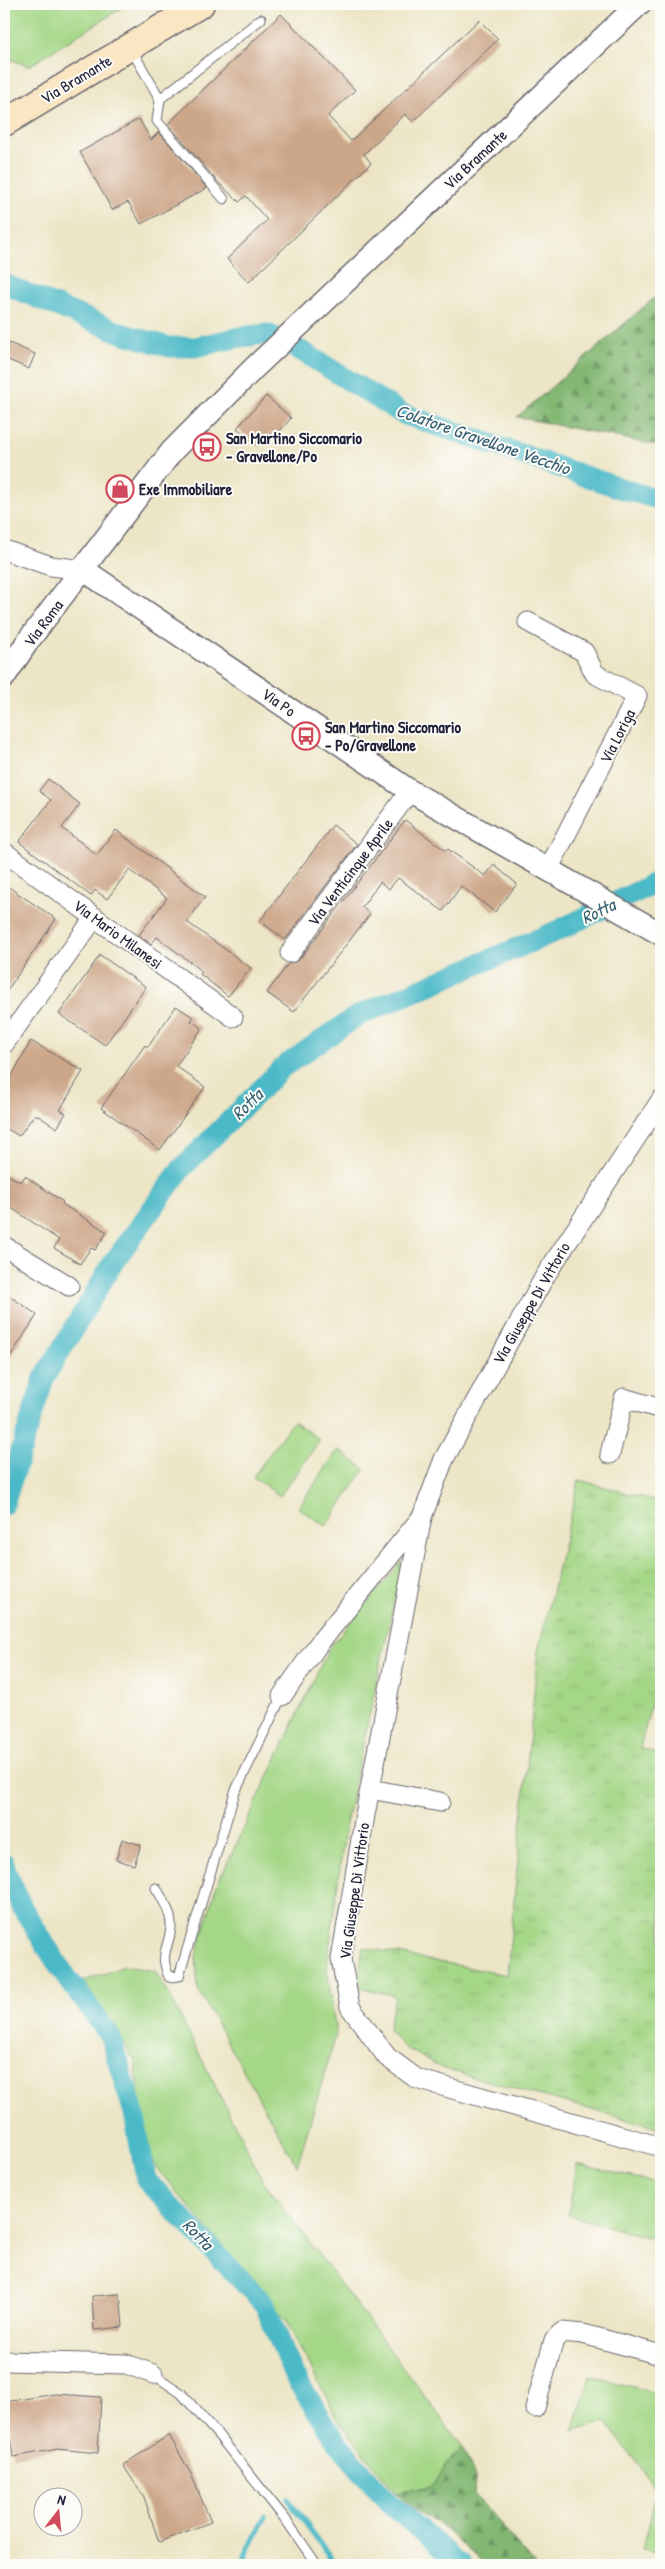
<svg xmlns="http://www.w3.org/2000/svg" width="665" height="2569" viewBox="0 0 665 2569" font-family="'Patrick Hand',sans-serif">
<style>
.green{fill:#a4d786;stroke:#637c60}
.forest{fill:url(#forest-firs);stroke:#526d57}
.park{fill:url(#park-tufts);stroke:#637c60}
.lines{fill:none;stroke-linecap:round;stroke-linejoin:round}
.stream{stroke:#4cb9c7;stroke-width:5.5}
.canal{stroke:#4cb9c7;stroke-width:21}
.building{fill:#cca688}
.service-casing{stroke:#69666c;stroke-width:11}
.minor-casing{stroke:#69666c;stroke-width:21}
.tertiary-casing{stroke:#69666c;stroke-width:25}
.secondary-casing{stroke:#69666c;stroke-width:29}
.service{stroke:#fff;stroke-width:9}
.minor{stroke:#fff;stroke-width:19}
.tertiary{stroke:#fff;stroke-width:22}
.secondary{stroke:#fbe6c4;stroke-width:26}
.labels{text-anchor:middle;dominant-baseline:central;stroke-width:4;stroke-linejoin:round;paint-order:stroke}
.street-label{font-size:16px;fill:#22223b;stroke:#fdfcf7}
.poi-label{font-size:16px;font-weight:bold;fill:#22223b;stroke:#fdfcf7;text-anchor:start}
.water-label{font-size:18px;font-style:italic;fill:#335e73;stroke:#fdfcf7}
</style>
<defs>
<pattern id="forest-firs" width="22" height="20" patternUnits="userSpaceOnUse" patternTransform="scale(1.25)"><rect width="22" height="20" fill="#83b873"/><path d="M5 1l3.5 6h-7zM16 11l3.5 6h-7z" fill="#6b9560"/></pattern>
<pattern id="park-tufts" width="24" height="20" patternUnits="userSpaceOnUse" patternTransform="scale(1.25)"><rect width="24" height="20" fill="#a4d786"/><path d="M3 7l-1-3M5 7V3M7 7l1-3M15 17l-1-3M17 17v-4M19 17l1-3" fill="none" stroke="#8db875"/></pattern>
</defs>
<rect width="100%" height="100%" fill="#fdfcf7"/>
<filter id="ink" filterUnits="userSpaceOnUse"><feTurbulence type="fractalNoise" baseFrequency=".02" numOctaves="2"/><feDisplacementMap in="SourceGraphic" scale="10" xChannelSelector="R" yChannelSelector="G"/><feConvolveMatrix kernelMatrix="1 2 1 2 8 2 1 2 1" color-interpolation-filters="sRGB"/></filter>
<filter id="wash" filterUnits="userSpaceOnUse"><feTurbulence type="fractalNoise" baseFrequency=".0096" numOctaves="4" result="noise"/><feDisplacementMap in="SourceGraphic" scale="20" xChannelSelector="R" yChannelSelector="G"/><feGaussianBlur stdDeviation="1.12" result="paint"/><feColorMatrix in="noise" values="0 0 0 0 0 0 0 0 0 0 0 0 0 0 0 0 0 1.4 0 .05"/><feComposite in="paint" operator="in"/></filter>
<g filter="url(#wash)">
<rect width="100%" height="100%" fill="#ece5c6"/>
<path class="green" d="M4,4h124l-99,62 -25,-9z
M293,1421l27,19 -40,56 -27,-19z
M338,1450l27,19 -39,57 -28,-18z
M403,1560l-57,263 -19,143 9,69 -39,131 -99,-176 -2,-34 20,-69 113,-239z
M125,1966l30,5 13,21 94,187 200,267 -31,40 -35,7 -56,-70 -55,-104 -127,-149 -14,-27 -9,-82 -52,-80z
M577,2164l84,20v57l-93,-26z
M590,2376l71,18v160l-18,-5 14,-59 -51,-68 -33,9z"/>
<path class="forest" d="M661,292v154l-144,-29z
M462,2446l13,31 -1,17 61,71h-50l-47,-42 -25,-14 -17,-16 35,-7z"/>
<path class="park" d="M579,1480l82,22v164l-21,82 21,7v374l-217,-60 -39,-21 -17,-18 7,-34 -36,-9 3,-40 145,28 31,-324z"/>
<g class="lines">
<path class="stream" d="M288,2499l48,66
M241,2565l25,-50"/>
<path class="canal" d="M4,284l117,49 48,14h26l45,-10 28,-3 35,18 100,62 220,75 38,11
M4,1504l40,-126 69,-115 68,-94 102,-102 74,-51 202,-86 102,-50
M4,1863l2,9 17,37 37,59 50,68 24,77 12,67 119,125 29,71 45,69 50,58 72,62"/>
</g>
<g id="blocks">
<path class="building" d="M281,14l74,76 -27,26 23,25 128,-121 19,19 -85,83 -8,-8 -41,40 7,9 -122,119 -22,-23 40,-39 -21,-24 -7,6 -21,-20 -50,-58z
M139,119l12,21 8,-8 48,56 -66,36 -13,-22 -16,8 -32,-58z
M9,343l26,11 -6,15 -25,-11z
M266,396l25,22 -16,19 -5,-4 -12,13 -21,-18z
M48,779l32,25 -18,24 35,27 19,-25 89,67 -18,25 64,46 -23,28 -28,-22 2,-3 -45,-34 -6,7 -12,-9 28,-37 -38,-28 -22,29 -12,-9 -4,6 -72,-54 32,-42 -12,-9z
M405,820l41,31 2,-2 37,27 9,-11 23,19 -22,28 -34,-26 -18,25 -45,-33 -9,11 -9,-7 -18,25 8,7 -76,98 -27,-19 21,-29 11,-4z
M333,825l24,19 -72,96 -25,-19z
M4,884l52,35 -52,76z
M100,955l46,32 -41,58 -46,-31z
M176,1006l17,11 -2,4 11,7 -26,38 29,21 -45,63 -59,-42 44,-63 3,2z
M31,1041l52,30 -23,39 6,3 -9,15 -22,-14 -16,22 -15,-9v-37z
M4,1173l17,9 4,-6 38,26 -1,2 45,28 -12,18 -4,-2 -11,16 -26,-16 5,-8 -55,-37z
M4,1292l33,23 -33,51z
M122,1839l19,6 -7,20 -18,-5z
M120,2294l3,33 -29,3 -2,-34z
M55,2394l46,3 -3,56 -40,-4 -45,8 -8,-55z
M169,2435l22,39 20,48 -52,20 -15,-45 -21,-32z"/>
</g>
</g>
<g filter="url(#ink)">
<use href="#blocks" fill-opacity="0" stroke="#69666c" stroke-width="1"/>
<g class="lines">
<g class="service-casing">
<path id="service" d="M131,49l29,50 -3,22 67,78
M160,99l101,-80
M156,1888c7,12 16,25 15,40 -3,23 -12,25 -2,49l10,-1 56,-184 47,-96
M153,2374l28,19 38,43 67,84 31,45"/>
</g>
<g class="minor-casing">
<path id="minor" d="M4,550l47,16 33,4
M528,622l56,30 11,22 42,22 -89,174
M4,852l229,165
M290,953l120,-162
M4,1044l91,-127
M661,1100l-116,176 -101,183 -22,58 -57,298 -24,144 9,48 37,50 30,22 244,68
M4,1246l65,40
M610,1454l14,-56 37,11
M282,1696l38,-54 101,-124
M370,1789l70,13
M4,2361l122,3 27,10
M535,2408l19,-68 8,-8 21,2 78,21"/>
</g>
<g class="tertiary-casing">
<path id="tertiary" d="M84,570l326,221 251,143
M4,677l24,-36 144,-190 81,-82 386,-365"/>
</g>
<g class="secondary-casing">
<path id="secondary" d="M4,123l197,-119"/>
</g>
<use href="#service" class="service"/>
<use href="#minor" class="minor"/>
<use href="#tertiary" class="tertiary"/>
<use href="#secondary" class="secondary"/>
</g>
</g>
<defs>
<g id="bus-ring" transform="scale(1.4375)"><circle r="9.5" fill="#fdfcf7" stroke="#d1495b" stroke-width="1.5"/><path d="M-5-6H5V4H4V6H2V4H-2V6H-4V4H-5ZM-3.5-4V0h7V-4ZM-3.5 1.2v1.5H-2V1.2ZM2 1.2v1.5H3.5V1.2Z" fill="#d1495b"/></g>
<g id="shop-ring" transform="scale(1.4375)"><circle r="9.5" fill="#fdfcf7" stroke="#d1495b" stroke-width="1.5"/><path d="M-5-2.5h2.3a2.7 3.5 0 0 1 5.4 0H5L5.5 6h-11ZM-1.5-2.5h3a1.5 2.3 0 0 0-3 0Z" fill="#d1495b"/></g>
</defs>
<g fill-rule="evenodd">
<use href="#bus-ring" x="207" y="447"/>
<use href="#shop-ring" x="120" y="489"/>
<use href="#bus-ring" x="306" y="736"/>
</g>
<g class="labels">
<g class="street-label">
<text transform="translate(76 79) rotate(-31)">Via Bramante</text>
<text transform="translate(475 159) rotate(-43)">Via Bramante</text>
<text transform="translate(43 623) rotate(-53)">Via Roma</text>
<text transform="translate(279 702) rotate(35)">Via Po</text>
<text transform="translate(617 736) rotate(-63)">Via Loriga</text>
<text transform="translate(350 872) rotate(-53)">Via Venticinque Aprile</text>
<text transform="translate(118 934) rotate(36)">Via Mario Milanesi</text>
<text transform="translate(531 1303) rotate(-60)">Via Giuseppe Di Vittorio</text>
<text transform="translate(354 1891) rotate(-82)">Via Giuseppe Di Vittorio</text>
</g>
<g class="poi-label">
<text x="226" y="438">San Martino Siccomario<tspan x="226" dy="18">- Gravellone/Po</tspan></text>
<text x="139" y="489">Exe Immobiliare</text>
<text x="325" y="727">San Martino Siccomario<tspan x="325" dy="18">- Po/Gravellone</tspan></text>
</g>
<g class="water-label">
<text transform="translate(483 439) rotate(19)">Colatore Gravellone Vecchio</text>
<text transform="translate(598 911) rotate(-26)">Rotta</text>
<text transform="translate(247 1104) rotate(-45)">Rotta</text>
<text transform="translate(198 2234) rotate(46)">Rotta</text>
</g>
</g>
<rect width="665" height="2569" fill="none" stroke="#fdfcf7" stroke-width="20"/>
<g transform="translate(58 2512) rotate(16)"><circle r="24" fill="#fdfcf7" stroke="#a5a5ac"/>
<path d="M0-4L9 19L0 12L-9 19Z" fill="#d1495b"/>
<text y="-8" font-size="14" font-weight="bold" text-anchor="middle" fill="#22223b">N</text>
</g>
</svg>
